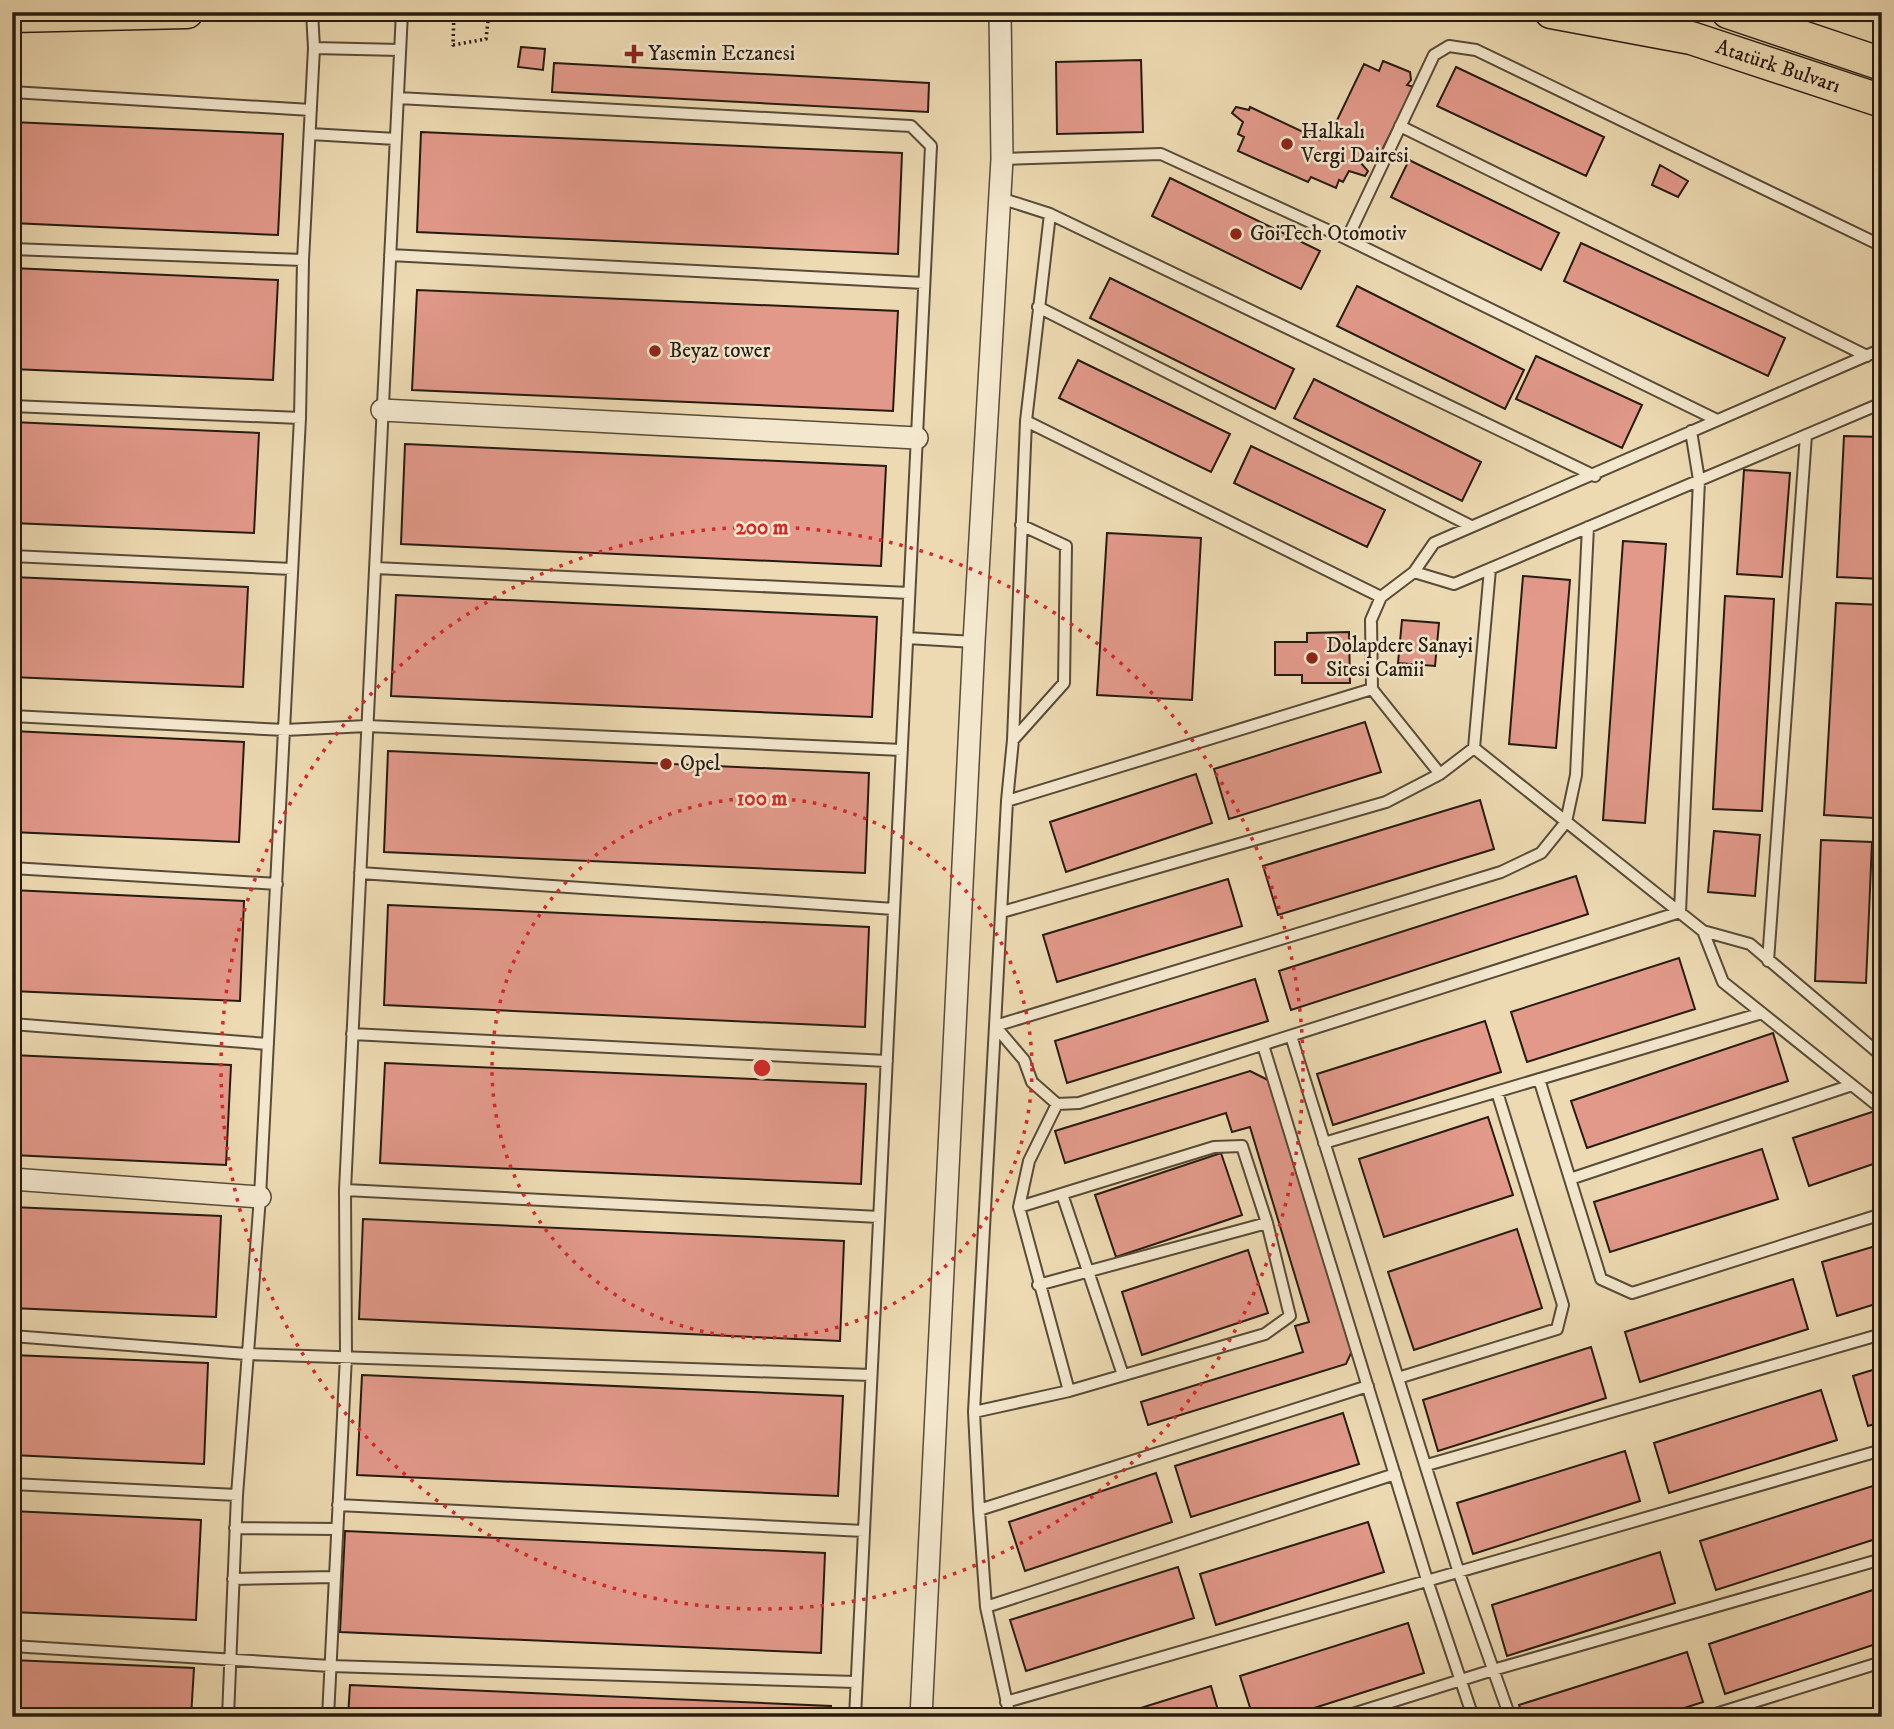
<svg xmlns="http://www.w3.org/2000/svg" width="1894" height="1729" viewBox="0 0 1894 1729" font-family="'IM FELL DW Pica',serif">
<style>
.building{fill:#e2998a;stroke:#261b10;stroke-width:2}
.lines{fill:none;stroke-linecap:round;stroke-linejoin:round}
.service-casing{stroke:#584b38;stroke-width:14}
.minor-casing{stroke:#584b38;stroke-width:24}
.primary-casing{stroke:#261b10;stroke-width:35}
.path{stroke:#261b10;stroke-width:3.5;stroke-dasharray:2 3.5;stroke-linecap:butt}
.service{stroke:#f3e7cd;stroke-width:10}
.minor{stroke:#f3e7cd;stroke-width:21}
.primary{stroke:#eddab2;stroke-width:32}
.ring{fill:none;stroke:#d62828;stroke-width:3.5;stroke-dasharray:3.5 7}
.poi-dot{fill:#8f2418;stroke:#f3e7cd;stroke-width:2.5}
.labels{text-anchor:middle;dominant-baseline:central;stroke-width:5;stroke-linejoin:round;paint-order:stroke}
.poi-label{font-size:21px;fill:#261b10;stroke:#f3e7cd;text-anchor:start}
.street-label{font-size:21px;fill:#261b10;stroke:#f3e7cd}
.centre{fill:#d62828;stroke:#f3e7cd;stroke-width:3.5}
.ring-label{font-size:21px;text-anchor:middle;font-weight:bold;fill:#d62828;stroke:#f3e7cd;stroke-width:5;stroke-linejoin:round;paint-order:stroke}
</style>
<rect width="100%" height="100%" fill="#eddab2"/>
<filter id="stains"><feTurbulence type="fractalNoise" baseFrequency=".00286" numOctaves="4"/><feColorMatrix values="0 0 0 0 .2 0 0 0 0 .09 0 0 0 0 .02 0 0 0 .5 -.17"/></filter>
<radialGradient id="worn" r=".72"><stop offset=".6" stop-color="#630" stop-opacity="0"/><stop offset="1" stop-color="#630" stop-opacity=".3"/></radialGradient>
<path class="building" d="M521,47l24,2 -2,21 -25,-3z
M1141,60l2,72 -86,2 -1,-72z
M1383,61l27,11 1,8 -4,5 7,2 -36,71 -14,-5 -4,9 8,9 -3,5 -16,-5 -6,11 -4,-2 -3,8 -25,-11 -3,5 -70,-31 6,-14 -6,-3 5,-12 -11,-9 4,-6 13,3 1,-3 70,33 3,-6 6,3 35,-73 15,7z
M554,63l375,20 -1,29 -376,-20z
M1456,67l148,70 -18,39 -149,-70z
M12,122l271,12 -5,101 -266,-12z
M421,132l481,21 -4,101 -481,-22z
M1409,160l150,73 -18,37 -150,-73z
M1660,165l28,16 -10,16 -26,-12z
M1170,178l150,73 -19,38 -149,-73z
M1581,243l204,95 -17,38 -204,-95z
M12,268l266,12 -5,100 -261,-11z
M1110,278l184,91 -19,40 -185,-91z
M1357,286l167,84 -19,39 -168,-83z
M417,290l481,21 -5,100 -481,-21z
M1536,356l106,49 -20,43 -106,-49z
M1078,360l152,74 -19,38 -152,-74z
M1314,379l167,83 -19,39 -168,-83z
M12,422l247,11 -5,100 -242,-10z
M1844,436l38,1v142l-45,-2z
M405,444l481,22 -5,100 -480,-22z
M1251,446l134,64 -18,37 -133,-64z
M1744,470l46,3 -8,104 -45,-3z
M1107,533l94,5 -9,162 -95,-5z
M1623,541l43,3 -21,279 -42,-3z
M1523,576l47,4 -14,168 -47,-4z
M12,577l236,10 -5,100 -231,-10z
M396,595l481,22 -5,100 -481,-21z
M1725,596l49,3 -12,212 -49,-2z
M1836,603l46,2 -8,213 -50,-3z
M1402,620l37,3 -4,43 -37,-3z
M1349,632l1,51h-48v-8h-27v-33h32v-9z
M1365,722l16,50 -152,47 -15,-50z
M12,731l232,11 -5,100 -227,-10z
M388,751l481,22 -4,100 -481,-21z
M1196,774l16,49 -146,49 -16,-50z
M1480,800l14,49 -216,66 -15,-49z
M1714,831l46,4 -5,61 -47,-4z
M1821,840l51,2 -6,141 -51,-2z
M1576,876l12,38 -297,96 -12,-39z
M1228,879l14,47 -185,56 -14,-47z
M12,890l232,11 -4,100 -228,-10z
M388,905l481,22 -4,100 -481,-22z
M1679,958l16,51 -168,53 -16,-50z
M1255,979l13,42 -201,62 -12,-42z
M1485,1021l16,51 -168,53 -16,-51z
M1773,1033l15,48 -201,67 -16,-47z
M12,1055l219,10 -5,100 -214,-10z
M385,1063l481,21 -5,100 -481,-21z
M1250,1071l20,10 82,270 -6,13 -198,61 -7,-23 162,-50 -8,-26 14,-4 -59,-195 -18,5 -6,-19 -161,50 -10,-32z
M1878,1110l4,11v40l-73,25 -16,-48z
M1488,1117l25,78 -129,42 -25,-78z
M1762,1149l16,50 -168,53 -16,-50z
M1221,1153l21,62 -126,42 -21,-62z
M12,1207l209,9 -5,101 -204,-9z
M363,1219l481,22 -4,100 -481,-22z
M1517,1229l25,79 -128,42 -26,-78z
M1882,1244v58l-45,14 -15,-54z
M1248,1250l20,63 -126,42 -20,-63z
M1793,1279l15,50 -168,53 -15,-50z
M1591,1347l15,51 -168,53 -15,-51z
M12,1355l196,8 -4,101 -192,-9z
M1882,1367v55l-14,4 -15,-50z
M362,1375l481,21 -5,100 -481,-21z
M1821,1390l16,50 -168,53 -15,-50z
M1343,1413l16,51 -168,53 -16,-51z
M1625,1451l15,50 -167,53 -16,-51z
M1156,1473l16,49 -147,49 -16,-49z
M1882,1483v54l-166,53 -16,-49z
M12,1511l189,9 -5,100 -184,-8z
M1368,1522l16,50 -168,53 -16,-51z
M345,1531l480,22 -4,100 -481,-21z
M1660,1552l15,51 -168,53 -15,-51z
M1178,1567l16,51 -168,53 -16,-51z
M1882,1587v55l-157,52 -16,-50z
M1408,1623l16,50 -138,44h-33l-13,-41z
M1687,1652l16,50 -47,15h-133l-4,-12z
M12,1660l182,8 -3,49h-179z
M350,1685l481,21 -1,11h-482z
M1211,1686l9,31h-108z"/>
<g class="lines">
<g class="service-casing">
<path id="service" d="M314,48l86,2
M12,92l299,18
M398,98l513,28 20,20 -76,1571
M1400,126l467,230
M310,134l86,5
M1002,159l159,-5 186,85 368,180
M1000,198l50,16 545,262
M1050,214l-24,207 -13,319 -6,61 -12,225 29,34 8,22 25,22 22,-1 601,-191 19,-432 -8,-49
M1347,239l87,-184 15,-9 27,4 406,196
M12,249l291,11
M390,255l534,28
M1038,307l433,219
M12,406l288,12
M1026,421l355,176
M12,556l280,13
M375,568l534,25
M1414,572l40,12 428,-181
M907,638l67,4
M12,716l273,14 82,-4 535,24
M1013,740l51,-57 2,-137 -45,-21
M1474,748l229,183 47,13 132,112
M1440,774l-68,-85 -1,-69 10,-23 33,-25 20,-29 448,-194
M1007,801l365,-112
M12,868l265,16
M360,873l534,36
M1002,912l384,-110 54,-28 34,-26 16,-179
M1703,931l20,51 159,127
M1768,961l38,-526
M12,1024l256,20
M352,1034l535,27
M1291,1036l168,537 51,144
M1263,1045l165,538 45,134
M1539,1079l62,200 31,14 250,-79
M1324,1143l438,-130
M1570,1179l282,-94
M345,1190l534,27
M1062,1194l61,181
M1019,1207l195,-60 28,-1 25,77 23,93 -25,18 -196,57
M1038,1285l229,-62
M12,1336l234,18 625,21
M1398,1378l159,-49 6,-24 -66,-213
M1368,1386l-389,124 -5,-98 21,-386 506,-154 40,-19 25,-31 10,-47 12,-248
M974,1412l95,-21 -50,-184 10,-46 28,-57
M1427,1465l455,-131
M12,1484l225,11
M338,1505l526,26
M979,1510l7,97 24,110
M235,1528l102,1
M233,1579l102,-2
M986,1607l409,-133
M12,1646l318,20 526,16
M1006,1702l876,-252
M228,1713l55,4
M228,1717l9,-222 23,-298 40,-779 3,-158 11,-212 -2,-36
M328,1717l18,-361 -1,-166 57,-1178
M1343,1717l150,-47 389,-111
M1706,1717l176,-55"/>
</g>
<g class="minor-casing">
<path id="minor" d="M382,410l535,28
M12,1179l248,18
M921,1717l53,-1075 28,-483 -2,-147"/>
</g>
<g class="primary-casing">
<g id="primary">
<path id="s1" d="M1551,12l140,26 191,63"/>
<path d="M1728,12l154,52"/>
<path d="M12,16l175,-4"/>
</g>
</g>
<path class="path" d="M454,12l-1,33 33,-6 3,-27
M1868,1717l14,-4"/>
<use href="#service" class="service"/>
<use href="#minor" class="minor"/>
<use href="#primary" class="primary"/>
</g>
<g class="ring">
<circle cx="762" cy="1068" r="270"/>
<circle cx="762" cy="1068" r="541"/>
</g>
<g class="poi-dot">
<path d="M630.5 43.5h7v7h7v7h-7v7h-7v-7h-7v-7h7z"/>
<circle cx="1287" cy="144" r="7"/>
<circle cx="1236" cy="234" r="7"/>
<circle cx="655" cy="351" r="7"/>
<circle cx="1312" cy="658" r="7"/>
<circle cx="666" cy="764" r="7"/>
</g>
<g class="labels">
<g class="poi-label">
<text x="648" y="54">Yasemin Eczanesi</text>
<text x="1301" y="132">Halkalı<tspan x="1301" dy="24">Vergi Dairesi</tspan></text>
<text x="1250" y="234">GoiTech Otomotiv</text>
<text x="669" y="351">Beyaz tower</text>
<text x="1326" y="646">Dolapdere Sanayi<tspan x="1326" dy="24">Sitesi Camii</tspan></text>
<text x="680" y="764">Opel</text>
</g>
<g class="street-label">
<text stroke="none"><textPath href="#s1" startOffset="234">Atatürk Bulvarı</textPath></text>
</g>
</g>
<circle cx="762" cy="1068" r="10" class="centre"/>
<g class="ring-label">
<text x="762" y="534">200 m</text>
<text x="762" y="805">100 m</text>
</g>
<rect width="1894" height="1729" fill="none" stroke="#eddab2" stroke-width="42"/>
<rect x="14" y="14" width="1866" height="1701" fill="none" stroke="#261b10" stroke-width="3.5"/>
<rect x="21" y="21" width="1852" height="1687" fill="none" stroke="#261b10" stroke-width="2"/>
<rect width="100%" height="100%" filter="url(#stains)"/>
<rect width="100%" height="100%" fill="url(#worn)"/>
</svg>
